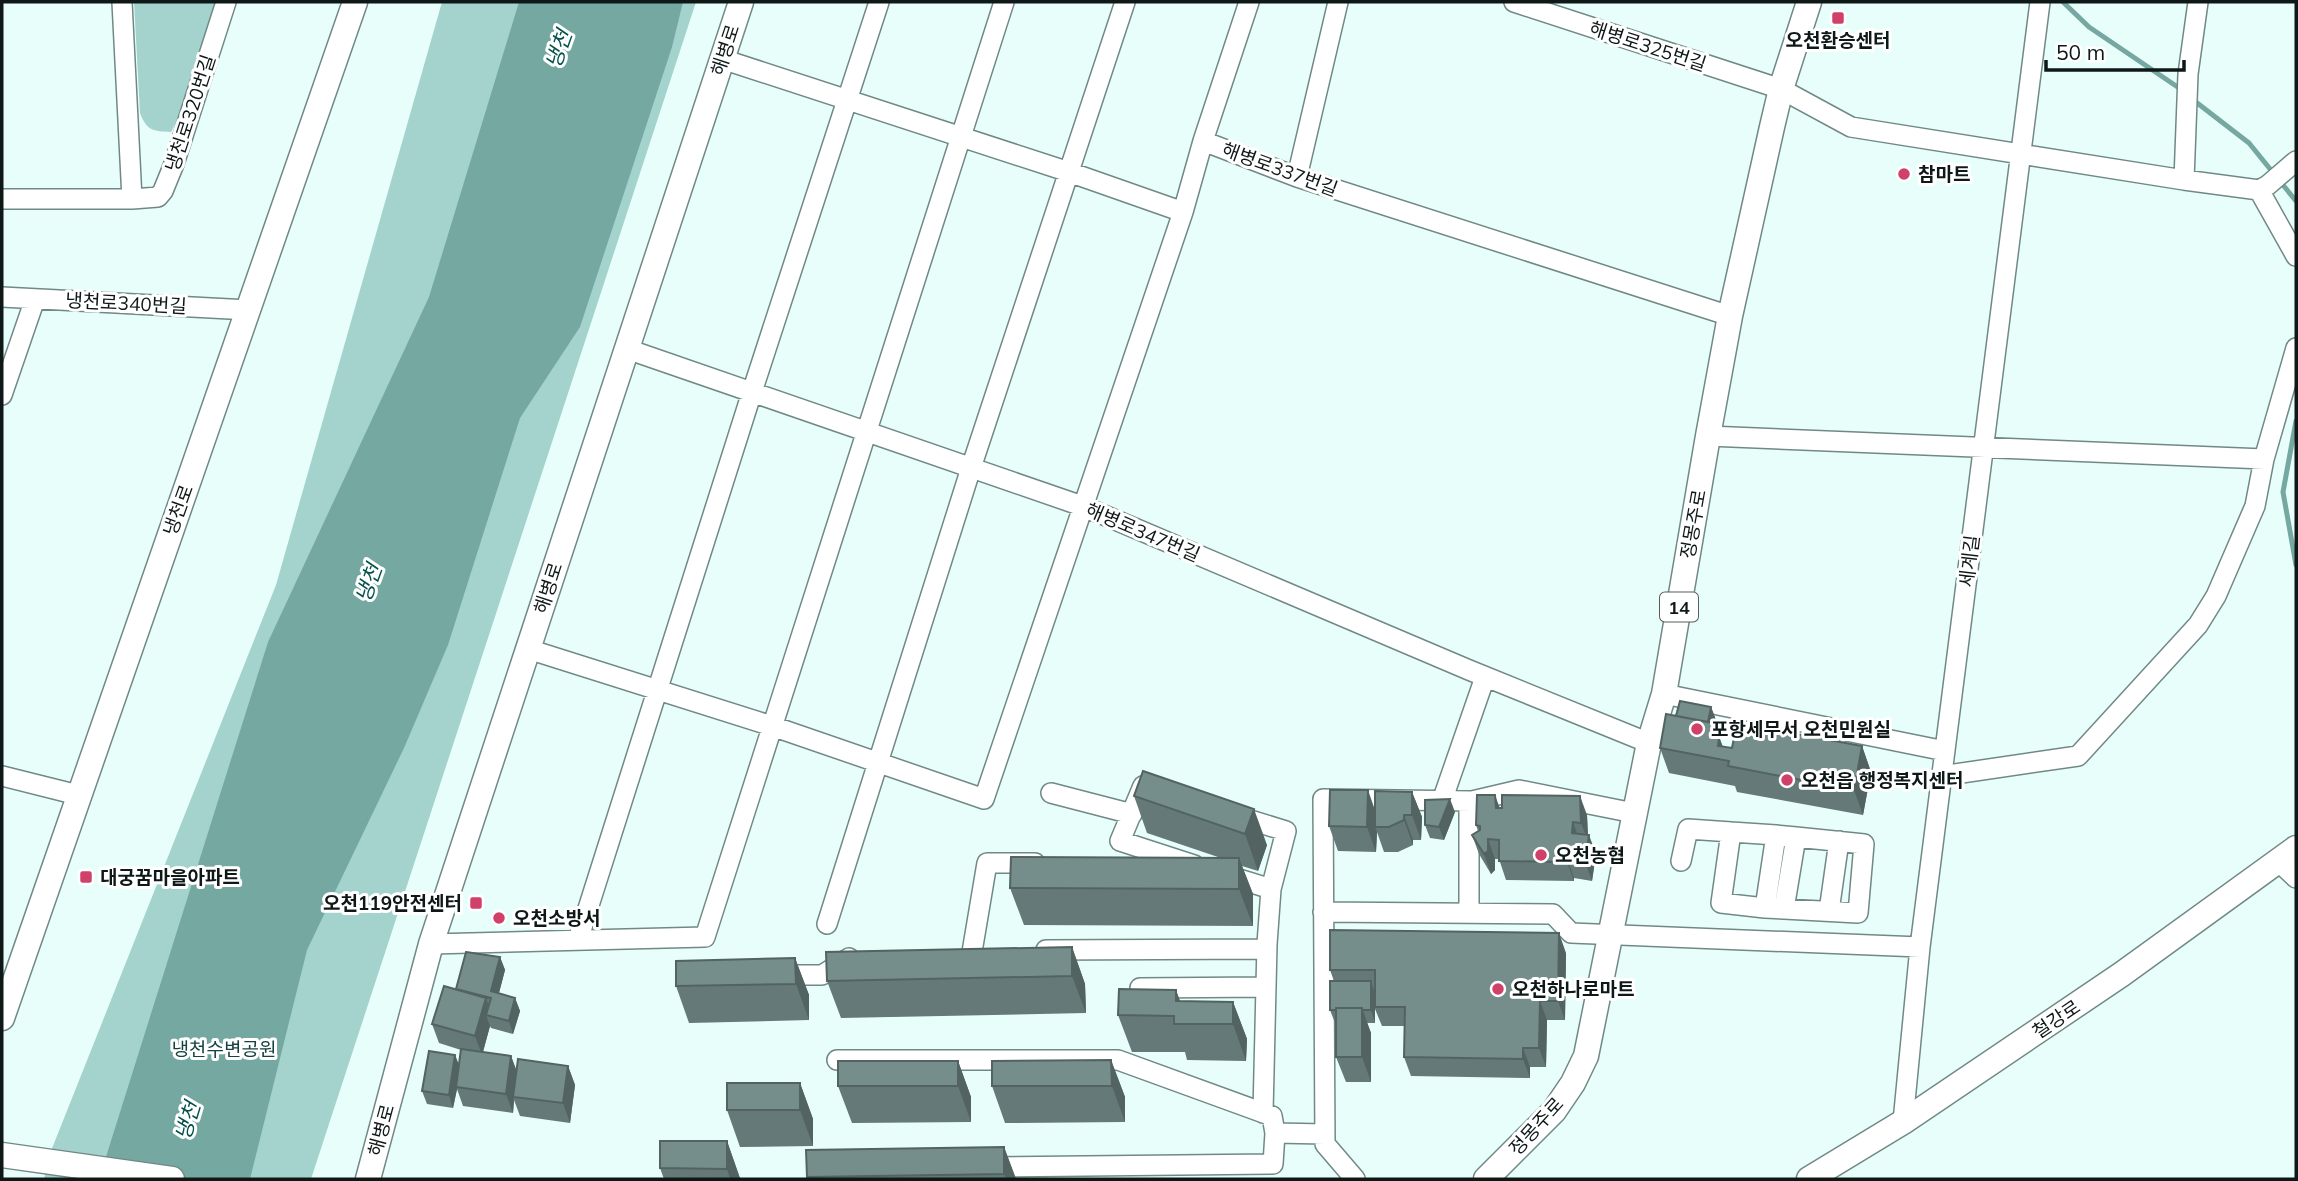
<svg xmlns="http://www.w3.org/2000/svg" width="2298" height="1181" viewBox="0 0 2298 1181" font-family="Mulish,'Noto Sans KR',sans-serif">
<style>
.green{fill:#a4d2cd}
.water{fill:#76a8a2}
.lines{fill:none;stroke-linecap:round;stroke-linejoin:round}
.stream{stroke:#76a8a2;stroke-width:5}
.minor-casing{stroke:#708986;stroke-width:22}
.major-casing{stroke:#708986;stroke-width:27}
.minor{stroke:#fff;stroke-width:19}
.major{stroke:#fff;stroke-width:24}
.wall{fill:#657a78}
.shaded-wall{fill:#526361}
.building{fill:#758e8b;stroke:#526361;stroke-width:2}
.poi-dot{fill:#d04169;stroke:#fff;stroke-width:2.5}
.labels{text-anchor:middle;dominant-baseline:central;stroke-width:6;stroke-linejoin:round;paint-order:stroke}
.shield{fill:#fff;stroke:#565d5d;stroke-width:2}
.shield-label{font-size:18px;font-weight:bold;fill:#0e1817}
.poi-label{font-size:19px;font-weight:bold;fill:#0e1817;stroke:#fff;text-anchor:start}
.street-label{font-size:19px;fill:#0e1817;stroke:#fff}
.park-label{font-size:19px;fill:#154340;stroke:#fff}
.water-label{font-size:21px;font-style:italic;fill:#05524d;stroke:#fff}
</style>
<rect width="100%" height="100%" fill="#e8fefb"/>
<path class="green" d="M134,2h83l-37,113 -9,17c-18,-1 -24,-1 -31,-19z
M442,2h254l-385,1177h-267l7,-28 225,-566z"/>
<path class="water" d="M519,2h164l-11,45 -92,280 -60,91 -72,227 -44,103 -97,202 -57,229h-151l169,-537 161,-345z"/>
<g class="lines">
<path class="stream" d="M2063,2l26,25 93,63
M2192,99l57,44 47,58
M2296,421l-13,71 13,73"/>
<g class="minor-casing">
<path id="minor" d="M122,2l10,197
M1514,2l267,87 70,38 333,53 75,10 9,-5 28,-24
M722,59l347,113 114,40
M1203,141l46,-139
M1297,177l41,-175
M2184,180l4,-106 10,-72
M2259,190l37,66
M2,199h130l26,-2 5,-6 11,-27 52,-162
M2,297l247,13
M627,349l458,158 384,163 180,73
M2,395l33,-96
M1708,436l556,23
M528,649l244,77 212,73 199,-587 20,-71 94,36 433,139
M1664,694l281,57
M2,776l76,19
M1941,776l137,-20 120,-131 18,-29 39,-90 9,-47 32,-111
M1148,788l-5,-2 -23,55 74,24
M1051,793l81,21
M1442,801l43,-124
M1234,815l52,16 -15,58 -4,55 -4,169
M1776,835l20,2 -12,72 -19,-1z
M2277,860l19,18
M1681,861l7,-32 43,3
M1226,875l45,14
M1765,908l-44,-5 10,-71 45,3
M1784,909l74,4 6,-69 -68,-7
M1829,911l10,-70
M1323,912l230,2 18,19 349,14
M1469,913v-112
M827,924l144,-456 154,-466
M578,940l174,-548 127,-390
M431,944l274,-7 299,-935
M1046,950l221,-1
M972,952l15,-89h48
M775,975h47l27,-17
M1140,988l126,-1
M837,1060h281l154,56 3,17 -2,31 -286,3
M1903,1122l17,-175 120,-945
M1275,1133l50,1
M1355,1179l-30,-35 -2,-345 149,2 47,-11 115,23"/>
</g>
<g class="major-casing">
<path id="major" d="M2,1018c115,-340 237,-677 353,-1016
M2,1155l170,24
M368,1179l63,-235 310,-942
M1486,1179l68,-68 19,-28 13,-27 63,-313 15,-49 44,-258 22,-120 42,-189 9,-38 28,-87
M1809,1179l94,-57 219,-148 174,-126"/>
</g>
<use href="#minor" class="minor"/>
<use href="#major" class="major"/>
</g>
<path class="wall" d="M1711,707l5,13 -1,6 8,21 9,1 130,-2 9,26 -8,43 -126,-23 -2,-6 -66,-13 -9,-25 16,-32z
M1143,771l124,74 -9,26 -16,-5 11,28v32l-229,-1 -14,-37 208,-31 -71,-24 -13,-37z
M1412,792l10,25 -1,23h-8v5l-15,7h-14l-7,-20 -1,20 -38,-1 -9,-25 46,-16z
M1500,808l87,7 1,20 8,19 -4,27 -18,-3v3l-68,-1 -7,-21h-4v11l-4,4 -12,-20 -7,-19 6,-4 -2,-6z
M1455,812l-11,28 -14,-2 -5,-13z
M1072,947l13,37 1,29 -245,5 -14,-37z
M1566,953l-1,67h-18l-1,47h-16v11l-119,-2 -7,-19 1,-31h-23l-7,-17v14h-8l4,10v49h-25l-10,-25v-34h-1l-5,-13 4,-29 -4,-11z
M500,957l5,13 -6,23 16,5 5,13 -7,23 -22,-6 -1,-2 -7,26 28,4 6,16 51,-6 7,19 -5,38 -50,-7 -6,-16 -1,13 -50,-7 -6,-17 -4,19 -26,-4 -5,-13 33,-36 4,10 2,-15 -22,-7 -7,-19 24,-35z
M795,958l14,37v25l-120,3 -13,-37z
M1176,990l4,11 53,1 14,37 -1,22 -59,-1 -2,-8h-53l-14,-37z
M1111,1060l14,37v25l-120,1 -13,-37z
M958,1061l13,36v25l-119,1 -14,-37z
M800,1083l13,36v27l-73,1 -13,-37z
M727,1141l13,38h-76l-4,-11z
M1004,1147l12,32h-209v-2z"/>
<path class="shaded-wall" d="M1711,707l5,13 -1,6 13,35 -22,-29z
M1862,746l9,26 -8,43 -9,-25z
M1368,790l9,26 -2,11 2,5 -1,20 -9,-25z
M1412,792l10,25 -1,23 -9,-25z
M1495,795l7,19 -6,-6z
M1580,796l7,19 1,24 1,-4 7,19 -4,27 -7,-20 3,-20 -7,-18z
M1450,799l5,13 -11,28 -5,-13z
M1254,809l13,36 -9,26 -13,-37z
M1404,815l9,25v5l-9,-25z
M1573,822l7,20 -8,-9z
M1488,839l7,20v11l-4,4 -7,-20z
M1239,858l14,36v32l-14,-37z
M1567,858l7,20v3l-7,-19z
M1559,933l7,20 -1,67 -7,-19z
M1072,947l13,37 1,29 -14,-37z
M500,957l5,13 -9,34 -5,-13z
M795,958l14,37v25l-13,-36z
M1371,981l4,13v29l-4,-13z
M1176,990l12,34 -12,-23z
M486,998l7,19 -7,-2 4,11 -8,29 -7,-19z
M515,998l5,13 -7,23 -4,-13z
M1540,1001l7,19 -1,47 -7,-19z
M1233,1002l14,37 -1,22 -13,-37z
M1362,1008l9,25v49l-9,-25z
M1523,1048l7,19v11l-7,-19z
M455,1055l5,13 -4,19 1,2 -4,19 -4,-13z
M511,1056l7,19 -5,22 1,3 -1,13 -7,-19z
M1111,1060l14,37v25l-13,-36z
M958,1061l13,36v25l-13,-36z
M568,1066l7,19 -5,38 -7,-20z
M800,1083l13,36v27l-13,-36z
M727,1141l13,37v1h-10l-3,-10z
M1004,1147l12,32h-10l-2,-5z"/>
<path class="building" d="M1680,701l31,6 -3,15 -32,-6z
M1666,714l48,9 -3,13 8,1 -1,9 14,2 5,-25 125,23 -8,44 -126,-24 1,-5 -69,-13z
M1143,771l111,38 -9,25 -111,-38z
M1330,790h38l-1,37 -38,-1z
M1375,791l37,1v23h-8v5l-15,7h-14z
M1477,795h18l1,13h6v-13l78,1 1,27 -8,-1 -1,11 17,2 -4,26 -18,-3v4l-68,-1v-21l-11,-1v12l-4,3 -12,-19 8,-5v-4l-4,-1z
M1450,799l-11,28 -14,-2v-25z
M1011,857l228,1v31l-229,-1z
M1330,930l229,3 -1,68h-18l-1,47h-16v11l-119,-2 1,-50h-30v-37h-45z
M1072,947v29l-245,5 -1,-29z
M466,952l34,5 -9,34 24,7 -6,23 -23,-6 5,-17 -35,-9z
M795,958l1,26 -120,2v-25z
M1330,981h41v29h-9v-2h-26v2h-6z
M444,986l42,12 -11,38 -43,-12z
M1119,989l57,1v11l57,1v22h-59v-8l-56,-1z
M1336,1008h26v49h-26z
M461,1049l50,7 -5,38 -50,-7z
M429,1051l26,4 -6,40 -27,-4z
M518,1059l50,7 -5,37 -50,-6z
M1111,1060l1,26h-120v-25z
M838,1061h120v25h-120z
M727,1083h73v27h-73z
M660,1141h67v28l-67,-1z
M1004,1147v27l-197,3 -1,-27z"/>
<g class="poi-dot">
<rect x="1831" y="11" width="14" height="14" rx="3.5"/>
<circle cx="1904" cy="174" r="7"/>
<circle cx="1697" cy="729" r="7"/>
<circle cx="1787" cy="780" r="7"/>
<circle cx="1541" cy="855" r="7"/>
<rect x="79" y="870" width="14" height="14" rx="3.5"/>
<rect x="469" y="896" width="14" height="14" rx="3.5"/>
<circle cx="499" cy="918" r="7"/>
<circle cx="1498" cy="989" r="7"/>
</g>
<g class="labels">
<rect class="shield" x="1660" y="592.5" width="38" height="29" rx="5"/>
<g class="shield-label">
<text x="1679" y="607">14</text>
</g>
<g class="poi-label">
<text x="1838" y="40" text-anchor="middle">오천환승센터</text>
<text x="1918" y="174">참마트</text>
<text x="1711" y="729">포항세무서 오천민원실</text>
<text x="1801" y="780">오천읍 행정복지센터</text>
<text x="1555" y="855">오천농협</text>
<text x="100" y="877">대궁꿈마을아파트</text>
<text x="462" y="903" text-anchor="end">오천119안전센터</text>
<text x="513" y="918">오천소방서</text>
<text x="1512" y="989">오천하나로마트</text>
</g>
<g class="street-label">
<text transform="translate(1648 46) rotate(18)">해병로325번길</text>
<text transform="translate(725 50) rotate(-72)">해병로</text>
<text transform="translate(190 113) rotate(-72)">냉천로320번길</text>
<text transform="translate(1280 169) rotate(20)">해병로337번길</text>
<text transform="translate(126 303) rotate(3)">냉천로340번길</text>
<text transform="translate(178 510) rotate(-70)">냉천로</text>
<text transform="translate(1693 524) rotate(-80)">정몽주로</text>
<text transform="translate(1143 532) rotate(23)">해병로347번길</text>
<text transform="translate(1969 561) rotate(-83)">세계길</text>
<text transform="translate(548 588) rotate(-72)">해병로</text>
<text transform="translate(2056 1019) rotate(-34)">철강로</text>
<text transform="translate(1536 1126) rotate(-48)">정몽주로</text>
<text transform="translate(381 1130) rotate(-75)">해병로</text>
</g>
<g class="park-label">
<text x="224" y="1049">냉천수변공원</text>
</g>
<g class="water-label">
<text transform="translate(558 49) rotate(-70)">냉천</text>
<text transform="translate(368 583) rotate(-70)">냉천</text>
<text transform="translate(187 1121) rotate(-73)">냉천</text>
</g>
</g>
<rect width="2298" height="1181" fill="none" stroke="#0e1817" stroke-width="7"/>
<path d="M2046 60v10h138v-10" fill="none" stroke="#0e1817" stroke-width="3.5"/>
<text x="2056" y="60" font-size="21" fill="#0e1817" stroke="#ffffff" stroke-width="5" paint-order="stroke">50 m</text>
</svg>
